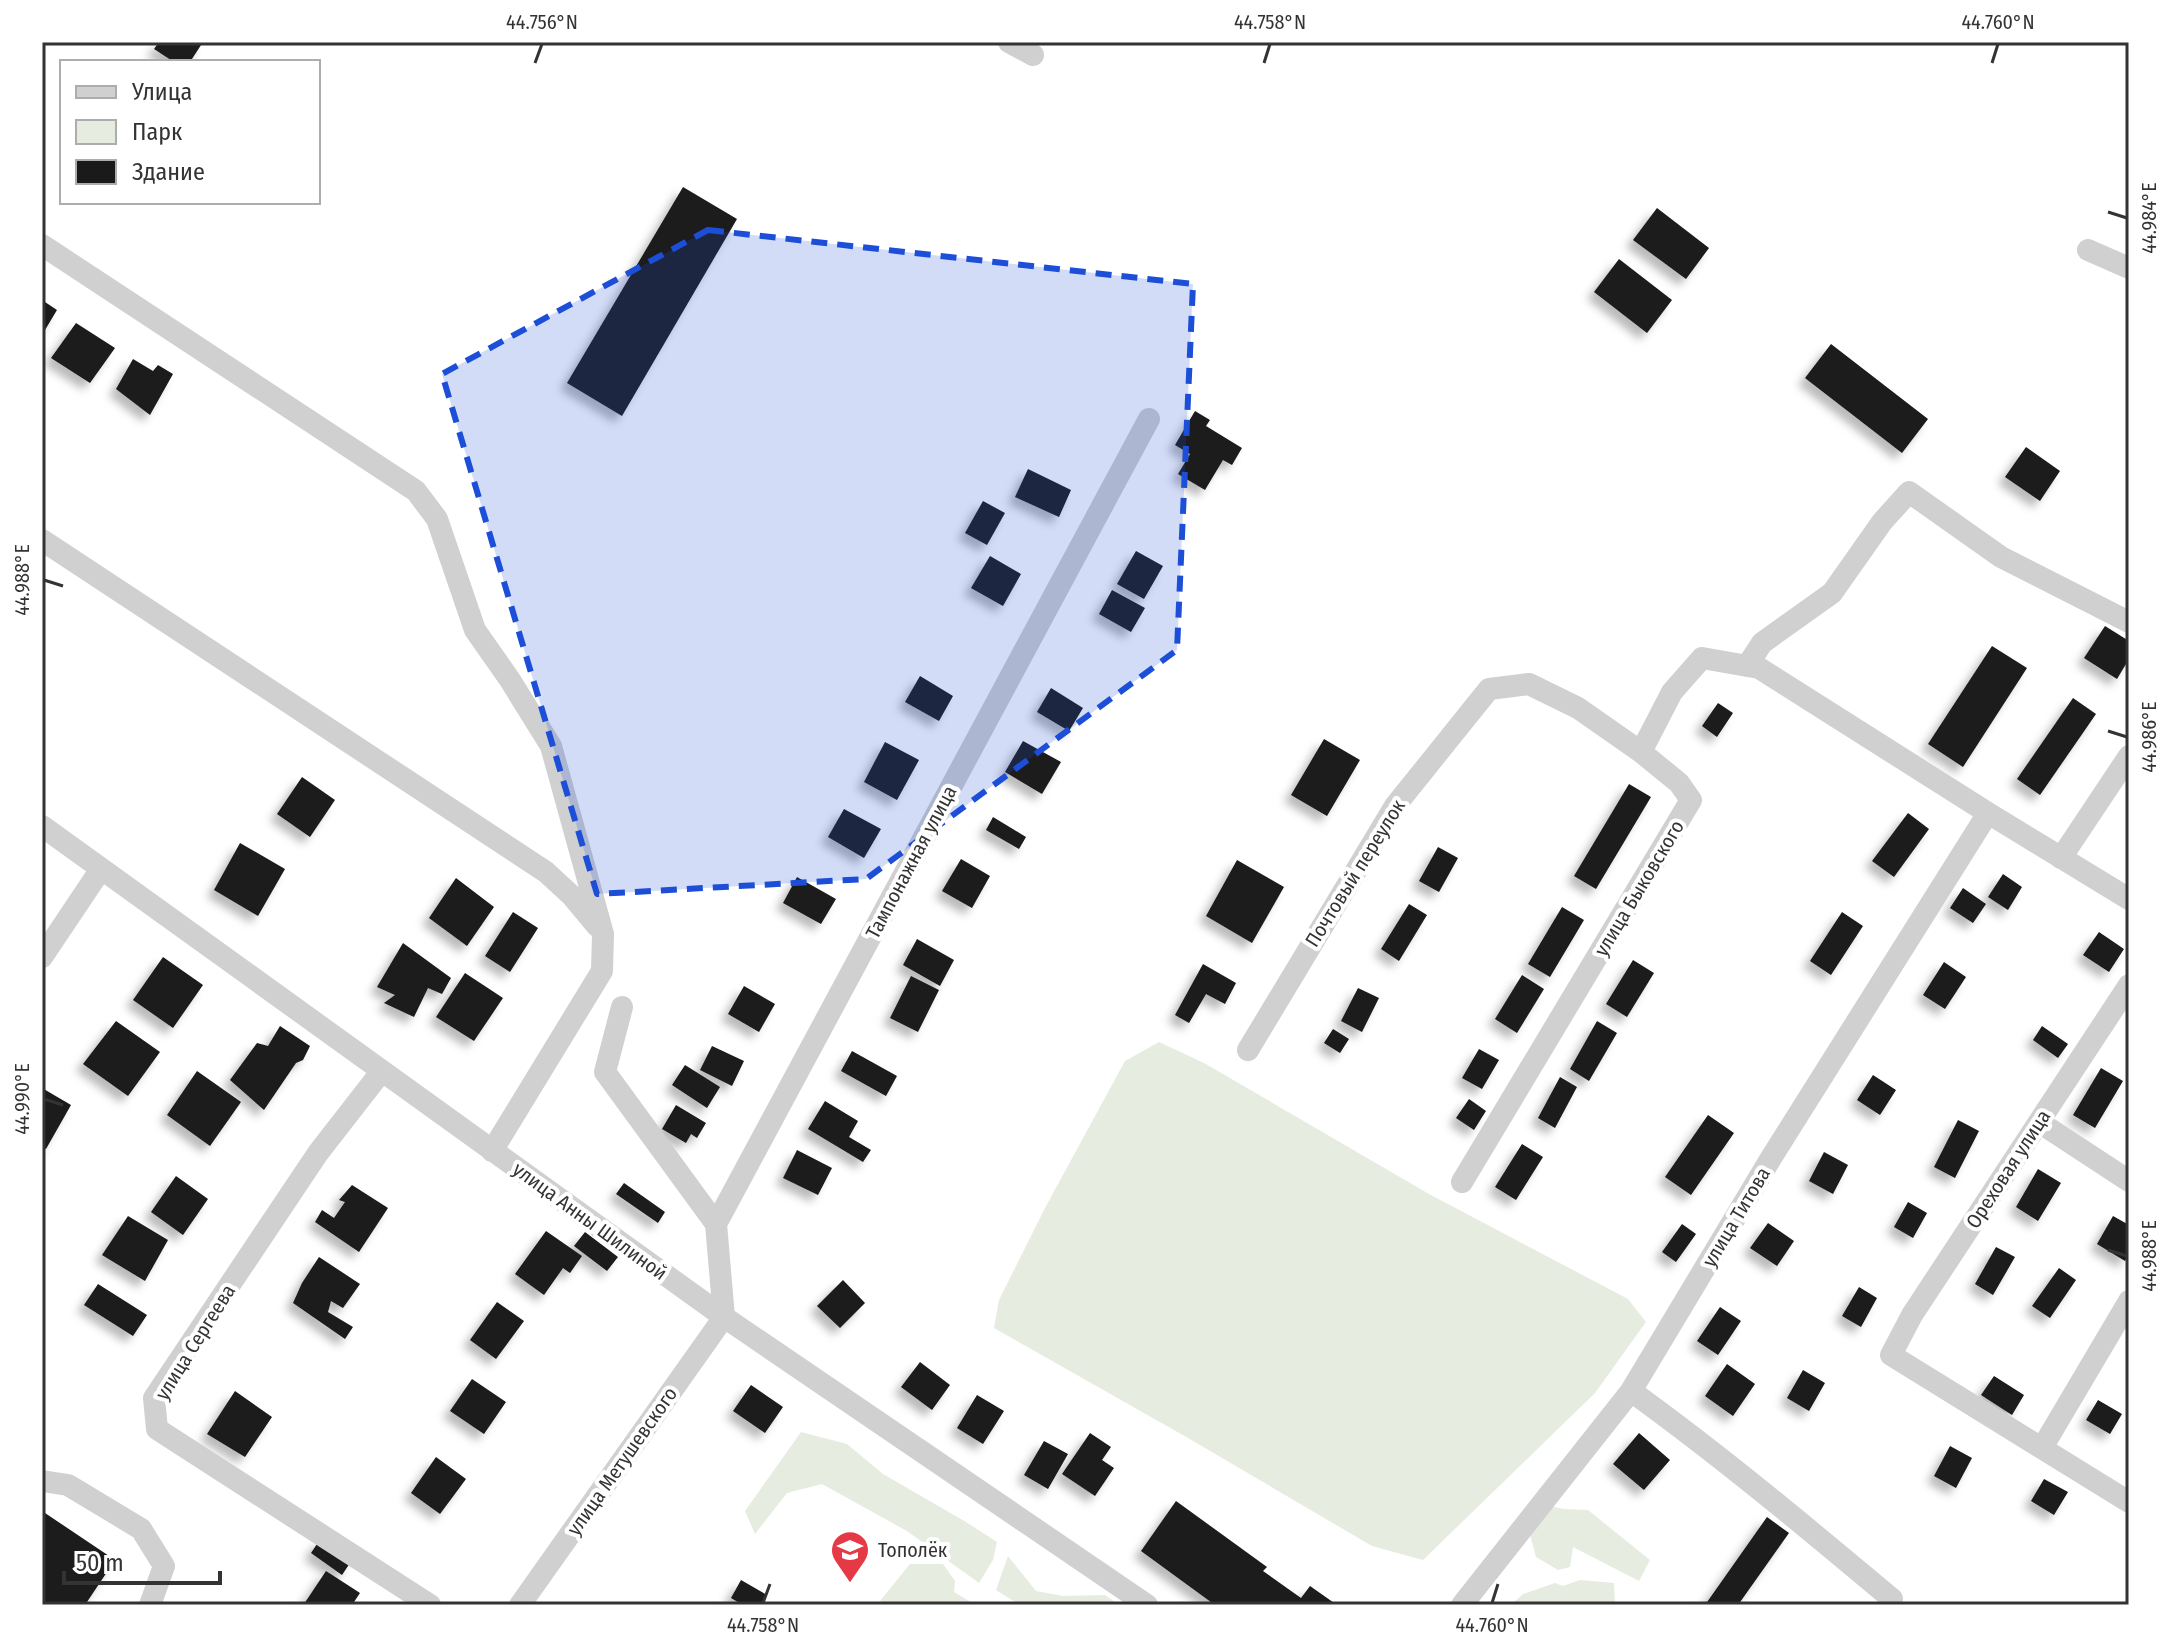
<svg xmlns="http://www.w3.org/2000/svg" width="2171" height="1647" viewBox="0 0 2171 1647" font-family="'Fira Sans Condensed',sans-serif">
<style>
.green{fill:#e6ecdf}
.building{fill:#1a1a1a;filter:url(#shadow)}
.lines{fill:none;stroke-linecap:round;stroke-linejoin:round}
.minor{stroke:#d0d0d0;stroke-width:22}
.marked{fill:#1d4ed8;fill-opacity:0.2;stroke:#1d4ed8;stroke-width:6;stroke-dasharray:16 10;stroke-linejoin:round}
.ticks{fill:none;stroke:#333;stroke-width:3}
.labels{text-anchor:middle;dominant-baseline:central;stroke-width:8;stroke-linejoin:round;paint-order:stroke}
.street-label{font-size:20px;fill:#333;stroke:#fff}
.poi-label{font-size:20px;fill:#333;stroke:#fff;text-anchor:start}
.neatline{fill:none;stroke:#333;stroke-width:3}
.ticks-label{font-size:20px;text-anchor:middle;fill:#333}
</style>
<defs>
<filter id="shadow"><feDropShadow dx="-7" dy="7" stdDeviation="4" flood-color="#0004"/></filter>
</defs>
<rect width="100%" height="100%" fill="#fff"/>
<path class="green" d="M1159,1042l45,21 225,131 199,105 18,23 -51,71 -172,167 -51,-14 -184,-108 -194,-110 5,-28 46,-92 80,-147z
M801,1432l46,12 36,30 83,48 31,20 -4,18 -14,23 -72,-52 -85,-47 -35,9 -32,41 -10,-23z
M1538,1503l25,6 25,1 62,50 -11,21 -66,-34 -3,20 -12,3 -22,-13 -11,-41z
M1008,1556l28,35 27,5 42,-1 14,10h-99l-24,-15z
M910,1564h33l12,17 -1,11 22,13h-90l-6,-4z
M1580,1580l34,3 1,22h-104l12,-11 32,-11 8,3z"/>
<path class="building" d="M159,42h44l-13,20h-16l-20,-13z
M683,187l54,32 -115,197 -55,-33z
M1657,208l52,40 -23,31 -53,-39z
M1619,259l53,41 -25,33 -53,-41z
M42,300l15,10 -15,25z
M76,323l39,25 -25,35 -39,-25z
M1831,344l97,75 -26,34 -97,-75z
M133,359l20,12 5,-6 15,9 -23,41 -34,-26z
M1195,411l15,9 -4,6 36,22 -10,17 -9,-5 -18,30 -27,-16 12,-20 -15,-9z
M2026,447l34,24 -20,30 -35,-24z
M1028,469l43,21 -12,27 -44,-20z
M983,501l22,12 -18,32 -22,-12z
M1136,551l27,15 -19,33 -27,-15z
M990,556l31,18 -18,32 -32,-18z
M1112,590l33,18 -14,24 -32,-18z
M2105,626l24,15v18l-12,20 -33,-21z
M1992,646l35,22 -64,99 -35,-23z
M920,676l33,20 -14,25 -34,-19z
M1051,688l32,20 -14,23 -32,-19z
M2073,698l23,16 -56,81 -23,-16z
M1718,703l15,10 -16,24 -15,-11z
M1324,739l36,21 -33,56 -36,-21z
M1023,741l38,21 -19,32 -37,-22z
M885,742l34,18 -22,40 -33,-18z
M302,777l33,23 -25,37 -33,-23z
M1629,784l22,13 -55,92 -22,-13z
M844,809l37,20 -17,29 -36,-21z
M1908,813l21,16 -35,48 -22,-16z
M993,817l33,20 -7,12 -33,-19z
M240,843l45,26 -27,47 -44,-26z
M1438,847l20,11 -19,34 -20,-11z
M961,859l29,17 -18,32 -30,-17z
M1237,860l47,27 -32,56 -46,-27z
M2003,874l19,13 -14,23 -20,-13z
M797,877l39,22 -15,25 -38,-21z
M456,878l38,29 -27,39 -38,-28z
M1963,888l23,16 -13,19 -23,-15z
M1409,904l18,11 -28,46 -18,-12z
M1562,907l22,13 -34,57 -22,-13z
M513,912l25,16 -28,44 -25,-16z
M1842,912l21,14 -32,49 -21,-14z
M2099,932l25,17 -15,23 -26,-17z
M917,939l37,21 -14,26 -37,-21z
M403,943l48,35 -9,16 -14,-6 -14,29 -30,-14 11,-8 -18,-8z
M163,957l40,28 -30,43 -40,-28z
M1633,960l21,13 -27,44 -21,-13z
M1944,962l22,15 -21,32 -22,-14z
M1203,964l33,19 -11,21 -19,-10 -17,29 -14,-8z
M465,973l38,25 -29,43 -38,-24z
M1522,975l22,14 -27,44 -22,-14z
M911,976l28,14 -21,42 -28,-14z
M744,986l31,18 -16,28 -31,-18z
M1358,988l21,10 -17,34 -21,-11z
M116,1021l44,31 -32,44 -45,-32z
M1597,1021l20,12 -28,48 -19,-12z
M280,1026l30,20 -7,14 -7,3 -32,47 -34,-30 27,-37 11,3z
M2042,1026l26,18 -10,14 -25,-18z
M1333,1029l16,10 -9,14 -16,-10z
M712,1046l32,15 -12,25 -32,-16z
M1479,1049l20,11 -17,29 -20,-11z
M852,1051l45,25 -11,20 -45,-25z
M685,1065l35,22 -13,21 -35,-23z
M2101,1068l22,13 -28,47 -22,-13z
M197,1071l44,31 -31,44 -43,-31z
M1873,1075l23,15 -16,25 -23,-15z
M1560,1077l17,10 -22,41 -17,-10z
M42,1088l29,17 -25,44 -4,-2z
M1469,1099l17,12 -12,19 -18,-12z
M825,1101l33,20 -9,16 22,13 -8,12 -55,-33z
M676,1105l30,18 -9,15 -6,-4 -5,9 -24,-14z
M1708,1115l26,18 -43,62 -26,-18z
M1958,1120l21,11 -24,47 -21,-11z
M1522,1144l21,13 -27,43 -21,-13z
M797,1150l35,18 -14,27 -35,-17z
M1824,1152l24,13 -15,29 -24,-13z
M2038,1169l23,14 -23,38 -22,-14z
M176,1176l32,23 -25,36 -32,-23z
M624,1183l41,29 -7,11 -42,-29z
M352,1185l36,23 -29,44 -44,-30 7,-12 12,8 11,-16 -6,-2z
M1908,1202l19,11 -14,25 -19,-11z
M128,1216l40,24 -23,41 -43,-26z
M2113,1216l16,9v29l-4,7 -28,-17z
M1768,1223l26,18 -17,25 -27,-18z
M1682,1224l14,10 -20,28 -14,-10z
M546,1231l36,25 -12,17 -7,-5 -19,27 -29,-21z
M585,1232l33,25 -11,14 -33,-25z
M1996,1247l19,10 -22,38 -18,-11z
M319,1257l41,27 -17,24 -12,-7 -3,11 25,15 -8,12 -52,-36 9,-20z
M2059,1268l17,12 -26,38 -18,-12z
M843,1280l22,23 -25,25 -23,-22z
M98,1284l49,31 -14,21 -49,-31z
M1859,1287l18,11 -16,29 -19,-11z
M497,1302l27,19 -28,38 -26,-19z
M1720,1307l21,14 -23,34 -21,-14z
M920,1362l30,23 -18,25 -31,-23z
M1727,1364l28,20 -22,32 -28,-20z
M1803,1370l22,13 -16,28 -22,-13z
M1994,1376l30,19 -12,20 -31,-20z
M472,1379l34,23 -22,32 -34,-23z
M751,1385l32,22 -18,26 -32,-22z
M235,1391l37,26 -27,40 -38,-23z
M977,1395l27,16 -21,33 -26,-16z
M2098,1400l24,14 -12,20 -24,-14z
M1090,1433l21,14 -9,13 12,8 -19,28 -33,-22z
M1639,1433l31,27 -26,30 -31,-26z
M1044,1441l24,13 -20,35 -24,-14z
M1950,1446l22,12 -16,30 -22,-12z
M436,1457l30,22 -26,35 -29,-21z
M2044,1479l24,13 -14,23 -23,-14z
M1176,1501l91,66 -4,4 38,27 9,-12 27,19h-122l-74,-54z
M42,1511l73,49 -30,45h-43z
M1767,1517l22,16 -51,72h-33z
M321,1538l31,22 -10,15 -31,-22z
M326,1571l34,22 -8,12h-8l-4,-3 -2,3 -34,-1z
M741,1580l26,15 -6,10h-18l-12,-7z"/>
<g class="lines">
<path class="minor" d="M1009,42l24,13
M42,245l374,246 21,28 38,111 35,50 41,66 52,188 -1,37 -110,180
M2088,250l41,18
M42,540l504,332 26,24 25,30
M1747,666l15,-23 70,-50 50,-71 27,-30 92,65 128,65
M1641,752l31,-60 30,-34 57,10 229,145 141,86
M42,826l682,491 423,288
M2061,858l68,-102
M42,957l59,-88
M2129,985l-217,330 -21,40 238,147
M622,1007l-17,65 111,152
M1248,1050l147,-244 94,-117 40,-5 49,24 63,44 38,31 12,17 -229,382
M381,1072l-63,81 -164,245 3,31 273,176
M2039,1122l90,59
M724,1317l-8,-93 433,-805
M1631,1391c90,65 175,136 261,208
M2042,1448l87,-147
M42,1481l26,4 73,44 23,37 -14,39
M520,1605l204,-288
M1462,1605l169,-214 140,-233 217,-345"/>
</g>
<path class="marked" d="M708,230l485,54 -16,366 -311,229 -269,15 -155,-520z"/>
<path class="ticks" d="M535,63l7,-19M1264,63l6,-19M1992,63l6,-19M2108,212l19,6M44,580l19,6M2108,731l19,6M44,1099l19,6M2108,1250l19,6M763,1603l7,-19M1492,1603l6,-19"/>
<defs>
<g id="school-pin" transform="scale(2)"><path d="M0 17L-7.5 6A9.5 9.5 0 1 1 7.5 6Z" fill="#e63946" stroke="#fff"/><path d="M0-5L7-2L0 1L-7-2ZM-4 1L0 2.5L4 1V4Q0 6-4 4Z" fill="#fff"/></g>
</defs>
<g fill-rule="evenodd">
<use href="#school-pin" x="850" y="1550"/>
</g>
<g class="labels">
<g class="street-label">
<text transform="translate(911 862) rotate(-62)">Тампонажная улица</text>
<text transform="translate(1355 873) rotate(-58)">Почтовый переулок</text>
<text transform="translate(1639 888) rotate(-59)">улица Быковского</text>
<text transform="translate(2008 1169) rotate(-57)">Ореховая улица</text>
<text transform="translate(1736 1217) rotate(-59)">улица Титова</text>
<text transform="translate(590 1221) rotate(36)">улица Анны Шилиной</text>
<text transform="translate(195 1342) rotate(-58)">улица Сергеева</text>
<text transform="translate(622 1461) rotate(-55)">улица Метушевского</text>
</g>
<g class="poi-label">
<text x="878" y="1550">Тополёк</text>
</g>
</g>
<rect width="2171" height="1647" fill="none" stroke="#ffffff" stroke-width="88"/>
<rect x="60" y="60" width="260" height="144" fill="#ffffff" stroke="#adadad" stroke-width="2"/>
<rect x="76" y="86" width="40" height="12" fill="#d0d0d0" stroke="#adadad" stroke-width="2"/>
<text x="132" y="100" font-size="24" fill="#333333">Улица</text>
<rect x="76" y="120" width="40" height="24" fill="#e6ecdf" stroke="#adadad" stroke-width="2"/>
<text x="132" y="140" font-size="24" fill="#333333">Парк</text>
<rect x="76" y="160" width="40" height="24" fill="#1a1a1a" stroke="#adadad" stroke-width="2"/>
<text x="132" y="180" font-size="24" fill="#333333">Здание</text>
<path d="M64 1571v12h156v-12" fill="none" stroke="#333333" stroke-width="4"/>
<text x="76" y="1571" font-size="24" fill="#333333" stroke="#ffffff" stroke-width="6" paint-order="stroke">50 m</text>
<rect x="44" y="44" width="2083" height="1559" class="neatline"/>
<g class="ticks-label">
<text x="542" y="29">44.756°N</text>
<text x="1270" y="29">44.758°N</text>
<text x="1998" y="29">44.760°N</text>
<text transform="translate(2149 218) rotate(-90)" y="7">44.984°E</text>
<text transform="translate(22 580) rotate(-90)" y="7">44.988°E</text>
<text transform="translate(2149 737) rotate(-90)" y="7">44.986°E</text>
<text transform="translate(22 1099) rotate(-90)" y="7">44.990°E</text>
<text transform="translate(2149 1256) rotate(-90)" y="7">44.988°E</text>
<text x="763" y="1632">44.758°N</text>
<text x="1492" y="1632">44.760°N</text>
</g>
</svg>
